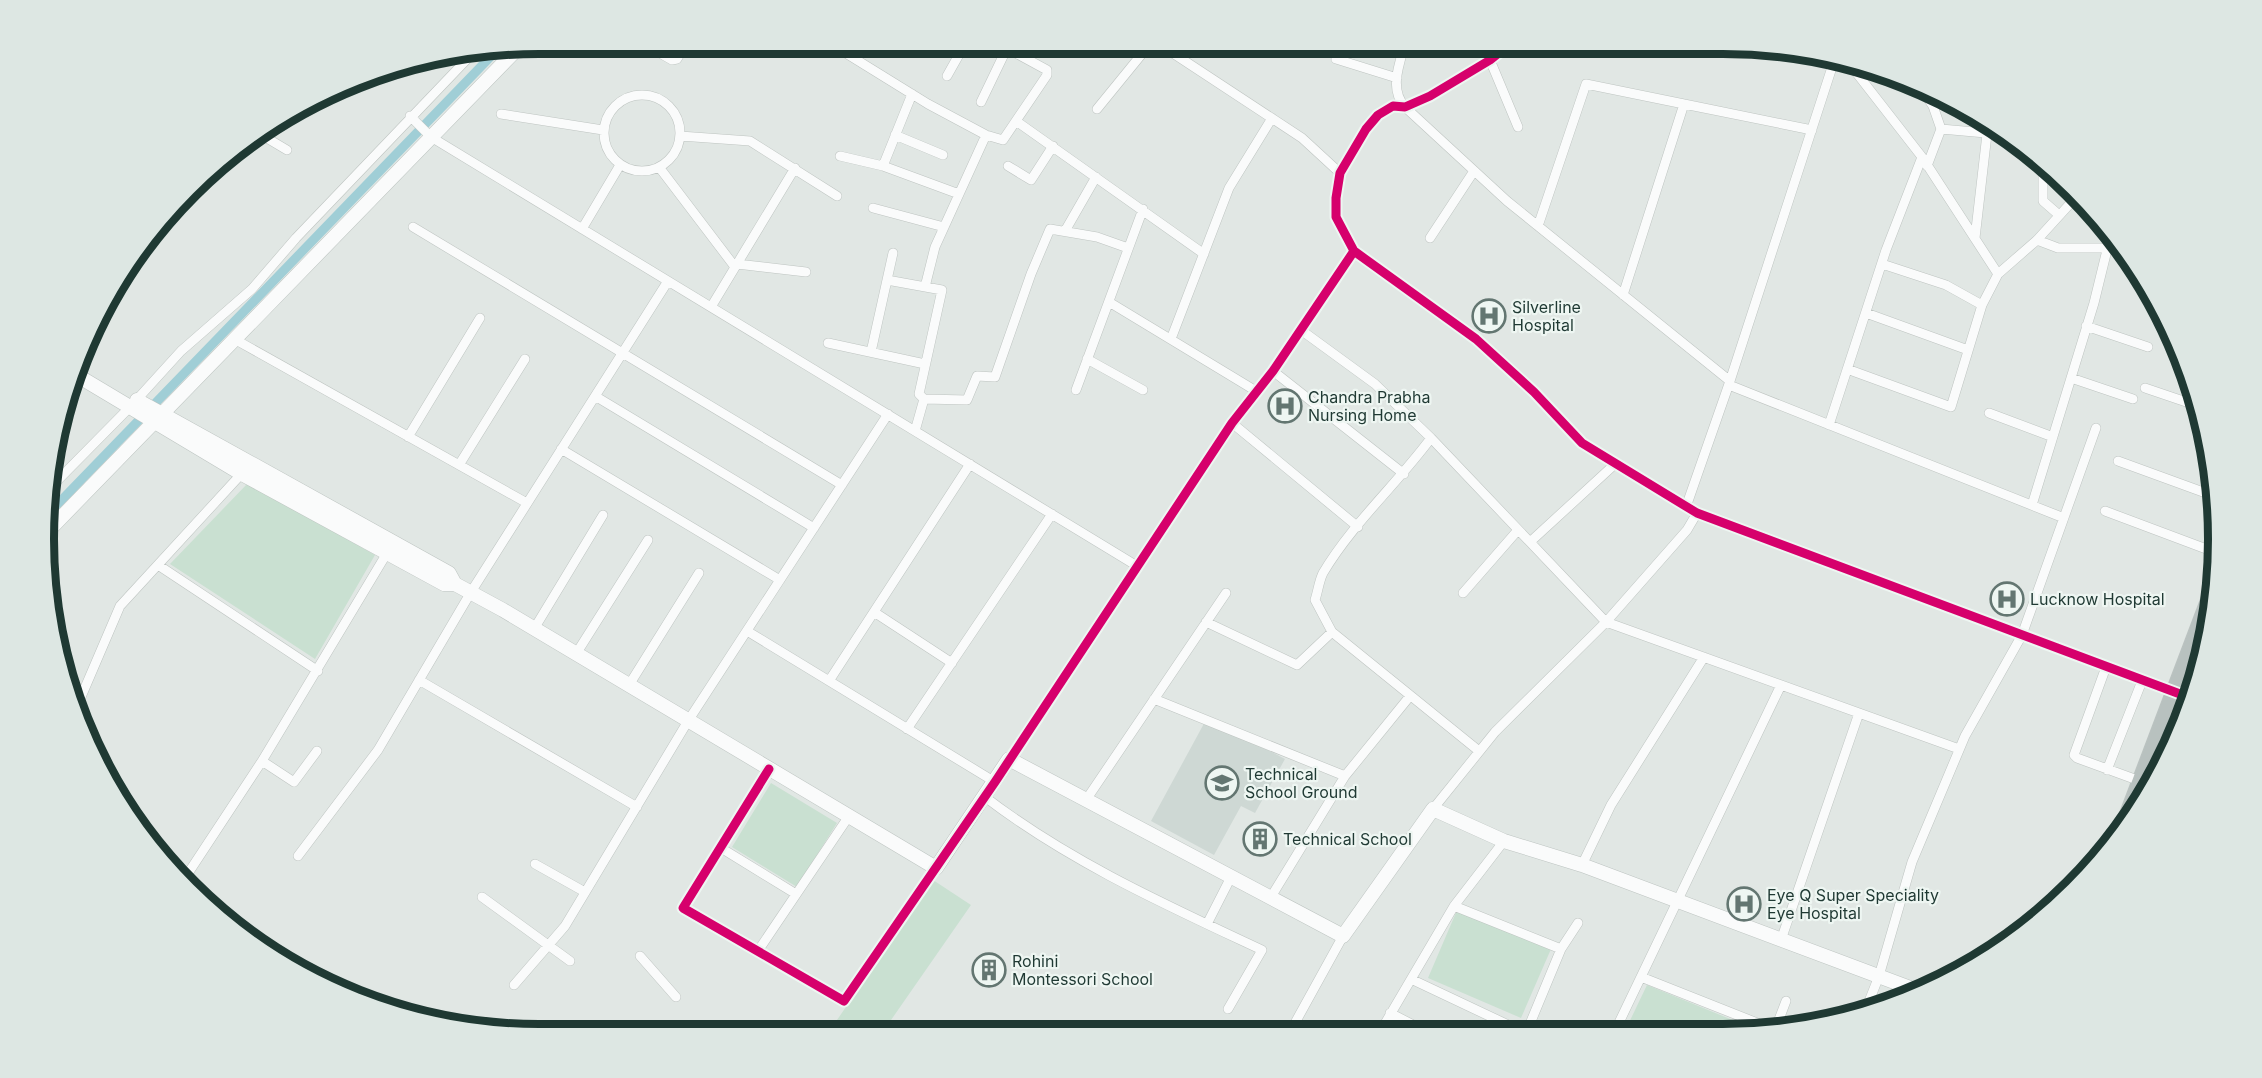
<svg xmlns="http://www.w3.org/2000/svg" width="2262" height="1078" viewBox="0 0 2262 1078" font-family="Inter,sans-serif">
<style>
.built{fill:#ced8d4}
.green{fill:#c9e0d1}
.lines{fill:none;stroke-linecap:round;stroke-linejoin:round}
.canal{stroke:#a0ced6;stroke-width:9}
.street-casing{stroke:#bec4c1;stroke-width:10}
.secondary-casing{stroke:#bdc4c1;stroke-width:15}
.highway-casing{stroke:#bbc3c1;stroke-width:18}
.street{stroke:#fafbfb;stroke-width:9}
.secondary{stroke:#fafbfb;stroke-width:14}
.highway{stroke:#b8c1bf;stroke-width:16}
.rail{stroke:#c6c9c8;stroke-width:2;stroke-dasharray:12 6;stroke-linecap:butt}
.cycleway-casing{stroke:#eef6f2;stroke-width:13}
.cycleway{stroke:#d6006c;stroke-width:9}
.labels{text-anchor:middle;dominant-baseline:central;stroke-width:4.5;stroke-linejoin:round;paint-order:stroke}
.poi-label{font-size:16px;fill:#1f3933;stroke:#eef6f2;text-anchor:start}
.rim{fill:none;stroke:#1f3933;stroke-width:8}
</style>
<rect width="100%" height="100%" fill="#e1e7e4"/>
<path class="built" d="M1207,718l78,41 -30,54 -14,-7 -27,49 -63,-34z"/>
<path class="green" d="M248,483l127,72 -60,104 -145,-95z
M771,783l66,40 -40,64 -65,-40z
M933,880l38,25 -89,128h-26l-19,-13z
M1458,908l93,41 -30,69 -93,-40z
M1647,985l110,45 -132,1z"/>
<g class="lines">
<path class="canal" d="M51,511l445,-460"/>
<g class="street-casing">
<path id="street" d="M644,44l28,16 5,-1 9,-15
M831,44l97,60 58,31 17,5 44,-65v-5l-48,-26
M1159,44l143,94 38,35
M1278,44l15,6
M1340,44l-4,15 61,19
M1405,44c-6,21 -16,45 0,63l102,94 223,180
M1510,44l-20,16 -60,36 -25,11 -12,-1 -15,9 -12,14 -26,44 -4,25v19l18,34 122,88 58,53 48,51 115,70 480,180
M1054,49l4,-5
M1490,60l28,67
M1848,62l74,95 76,117
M947,76l18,-32
M1919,85l14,21 8,23 67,6
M604 133a38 38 0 1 1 76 0a38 38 0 1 1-76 0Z
M981,102l26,-54
M1684,104l128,26
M1097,109l53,-65
M501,114l102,16
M410,116l21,21 706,429
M1016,121l188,133
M260,134l27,16
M895,135l48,20
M680,136l70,5 87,55
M840,156l43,10 76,28
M2043,164v37l16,14
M883,166l29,-72
M1008,166l23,14 22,-34
M1927,166l14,-37
M659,167l76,100
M873,208l71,19
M1538,226l48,-142 98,20 -61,191
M413,227l429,258
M582,229l38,-64
M1065,231l31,-54
M1430,238l44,-67
M1975,238l12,-104
M2037,240l21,8h64
M737,264l69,8
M1882,264l64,21 36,20
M887,280l55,10 -23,104 5,5 -9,32
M925,287l10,-40 51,-112
M1109,302l147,89
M711,307l84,-139
M1866,313l102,37
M2086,326l62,21
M1301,330l74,54 56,54 175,184 353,127
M1171,339l58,-151 43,-70
M236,340l291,163
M828,343l97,21
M871,352l22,-99
M1087,359l56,31
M1847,369l104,38 31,-102 16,-31 39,-34 41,-45
M1273,371l131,103
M2071,378l62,21
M1729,385l335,133
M2145,388l53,18
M1076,390l67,-181
M595,396l219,132
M924,399l43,1 10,-24 18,1 36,-103 19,-45 47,8 31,11
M1989,413l64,24
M1232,423l126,104
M1829,425l57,-175 36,-93
M408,437l72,-119
M1431,438c-34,46 -79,86 -108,135 -4,8 -5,18 -8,27l17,32 147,119
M561,449l219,131
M2118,461l96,35
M459,465l66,-106
M52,486l79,-80 50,-55 71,-62 44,-51 175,-183
M2032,505l62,-202 13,-53
M1686,507l44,-126 105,-323
M2105,511l112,42
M1530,542l85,-78
M158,565l160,106
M1463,593l55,-63
M874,612l78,51
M1206,622l91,43 35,-33
M534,629l69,-114
M747,631l248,151
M576,654l72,-114
M2106,667l-32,88 3,3 63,23
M419,680l218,127
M829,681l141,-217
M629,685l70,-112
M1154,699l191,77
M78,704l42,-98 125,-136
M907,729l145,-215
M1009,759l223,-336 41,-52 81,-120
M262,761l32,21 23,-31
M769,769l-86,139 161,93 92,-133
M2107,770l35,-89
M985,797c85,65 181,108 277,153l-34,59
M1086,800l140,-207
M1433,809l62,-77 111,-110 81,-92 10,-17
M721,848l75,46
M298,856l80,-106 93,-158 197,-311
M535,864l50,28
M1582,865l29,-60 93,-148
M183,881l79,-120 125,-208
M482,897l88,64
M1271,897l74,-121 65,-80
M1454,906l107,43
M1207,924l24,-47
M1781,940l78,-227
M758,951l91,-135
M640,956l36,41
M1641,977l134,53
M1413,980l108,51
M514,985l51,-59 123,-205 200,-307
M376,1004l2,1
M1866,1009l13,-33 33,-114 53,-126 57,-101 74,-207
M1390,1013l35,18
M1775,1030l11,-29
M1527,1031l34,-82 17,-26
M1615,1031l166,-346
M1290,1032l53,-96
M1380,1032l74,-126 50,-65"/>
</g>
<g class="secondary-casing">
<path id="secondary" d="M78,376l164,98 202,110h11l48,26 433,258 73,-109 334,177 90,-127 71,32 78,24 339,127
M137,400l312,173 6,11
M50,529l469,-482"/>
</g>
<g class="highway-casing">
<path id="highway" d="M2166,755l35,-94
M2122,830l91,-240"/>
</g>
<use href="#street" class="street"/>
<use href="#secondary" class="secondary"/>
<use href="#highway" class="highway"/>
<path class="rail" d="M2141,797l71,-190"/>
<g class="cycleway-casing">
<path id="cycleway" d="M1510,44l-20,16 -60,36 -25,11 -12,-1 -15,9 -12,14 -26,44 -4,25v19l18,34 122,88 58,53 48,51 115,70 491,184
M769,769l-86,139 161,93 151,-219 237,-359 41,-52 81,-120"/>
</g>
<use href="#cycleway" class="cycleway"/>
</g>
<defs>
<g id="hospital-ring" transform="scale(1.725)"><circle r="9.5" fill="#eef6f2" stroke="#637671" stroke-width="1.5"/><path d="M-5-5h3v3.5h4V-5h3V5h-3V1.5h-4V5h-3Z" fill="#637671"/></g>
<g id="school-ring" transform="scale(1.725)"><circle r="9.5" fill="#eef6f2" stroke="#637671" stroke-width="1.5"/><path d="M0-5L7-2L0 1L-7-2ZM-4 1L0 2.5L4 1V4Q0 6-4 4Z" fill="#637671"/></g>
<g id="building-ring" transform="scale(1.725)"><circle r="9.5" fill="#eef6f2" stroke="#637671" stroke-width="1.5"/><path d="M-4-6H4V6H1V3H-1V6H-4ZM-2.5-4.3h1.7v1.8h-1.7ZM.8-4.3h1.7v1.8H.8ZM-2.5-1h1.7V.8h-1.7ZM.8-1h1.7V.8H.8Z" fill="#637671"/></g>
</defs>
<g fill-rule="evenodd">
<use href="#hospital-ring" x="1489" y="316"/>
<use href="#hospital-ring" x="1285" y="406"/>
<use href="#hospital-ring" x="2007" y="599"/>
<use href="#school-ring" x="1222" y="783"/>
<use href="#building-ring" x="1260" y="839"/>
<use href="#hospital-ring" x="1744" y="904"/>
<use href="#building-ring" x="989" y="970"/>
</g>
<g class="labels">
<g class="poi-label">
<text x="1512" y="307">Silverline<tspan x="1512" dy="18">Hospital</tspan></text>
<text x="1308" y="397">Chandra Prabha<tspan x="1308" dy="18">Nursing Home</tspan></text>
<text x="2030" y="599">Lucknow Hospital</text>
<text x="1245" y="774">Technical<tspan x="1245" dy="18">School Ground</tspan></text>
<text x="1283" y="839">Technical School</text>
<text x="1767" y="895">Eye Q Super Speciality<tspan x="1767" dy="18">Eye Hospital</tspan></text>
<text x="1012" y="961">Rohini<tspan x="1012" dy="18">Montessori School</tspan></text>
</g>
</g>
<path d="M0 0H2262V1078H0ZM539 54H1723A485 485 0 0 1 2208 539V539A485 485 0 0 1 1723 1024H539A485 485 0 0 1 54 539V539A485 485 0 0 1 539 54Z" fill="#dde7e3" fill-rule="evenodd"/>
<path class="rim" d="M539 54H1723A485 485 0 0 1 2208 539V539A485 485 0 0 1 1723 1024H539A485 485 0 0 1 54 539V539A485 485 0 0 1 539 54Z"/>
</svg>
